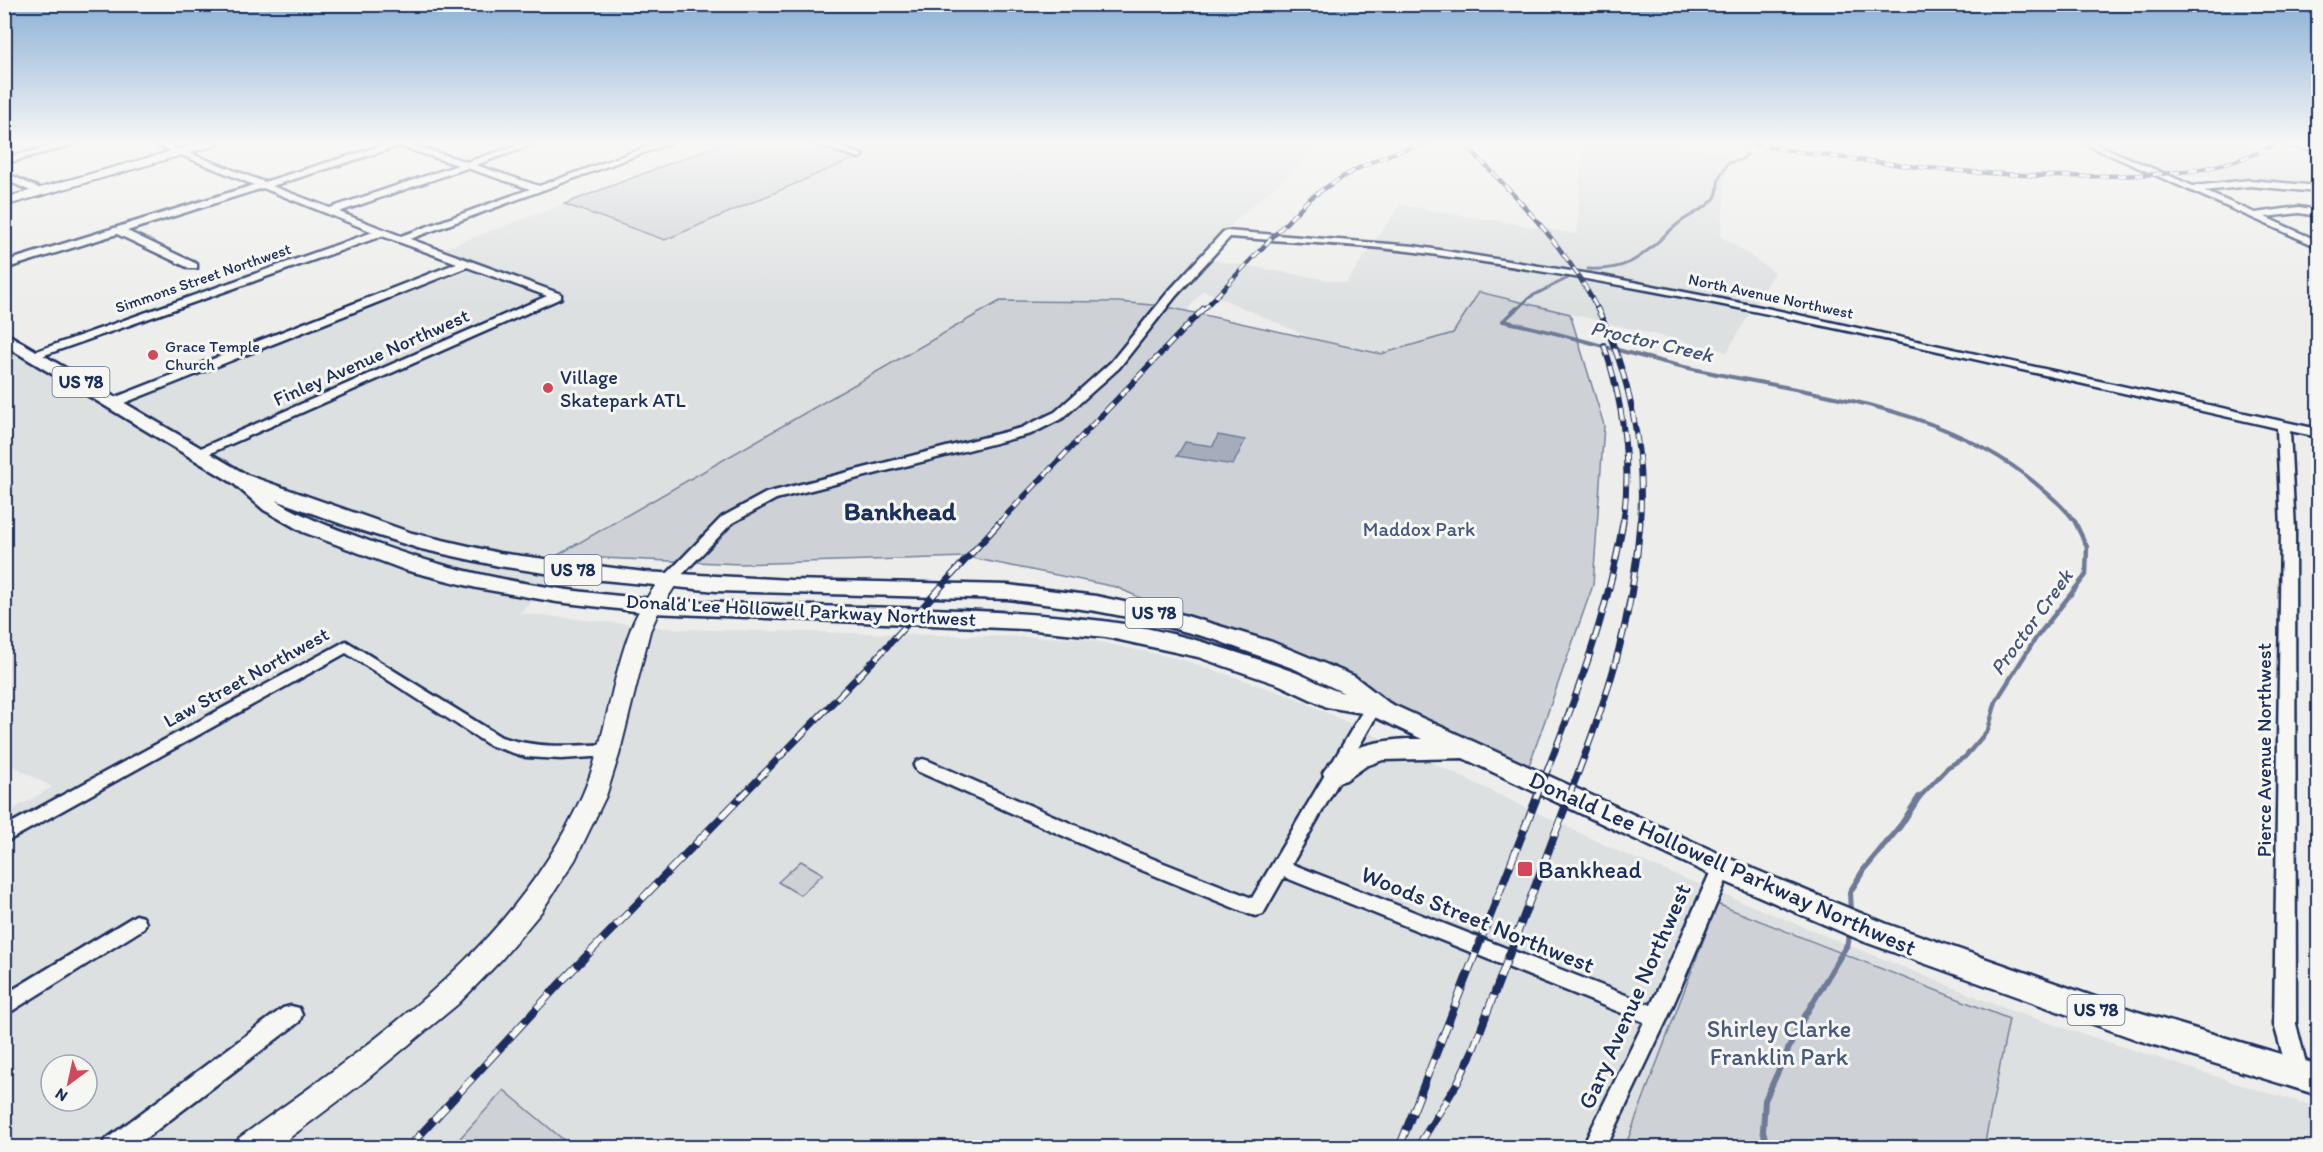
<svg xmlns="http://www.w3.org/2000/svg" width="2323" height="1152" viewBox="0 0 2323 1152" font-family="Itim,sans-serif">
<style>
.built{fill:#dde0e1;fill-rule:evenodd}
.green{fill:#ced2d7;stroke:#74809a;stroke-width:1.5}
.water{fill:#a5acbc;stroke:#6e7a96;stroke-width:1.5}
.lines{fill:none;stroke-linecap:round;stroke-linejoin:round}
.stream-far3{stroke:#6e7a96;stroke-width:3}
.stream-far2{stroke:#6e7a96;stroke-width:4}
.stream-far1{stroke:#6e7a96;stroke-width:4.5}
.stream{stroke:#6e7a96;stroke-width:6}
.street-casing{stroke:#1b2f5e;stroke-width:5}
.secondary-casing{stroke:#1b2f5e;stroke-width:4}
.primary-casing{stroke:#1b2f5e;stroke-width:5}
.street{fill:#f6f6f2;fill-rule:evenodd}
.secondary{fill:#f6f6f2;fill-rule:evenodd}
.primary{fill:#f6f6f2;fill-rule:evenodd}
.rail-far3-casing{stroke:#1b2f5e;stroke-width:4.5}
.rail-far2-casing{stroke:#1b2f5e;stroke-width:6}
.rail-far1-casing{stroke:#1b2f5e;stroke-width:7}
.rail-casing{stroke:#1b2f5e;stroke-width:8}
.rail-far3{stroke:#f6f6f2;stroke-width:3;stroke-dasharray:9;stroke-linecap:butt}
.rail-far2{stroke:#f6f6f2;stroke-width:4;stroke-dasharray:11;stroke-linecap:butt}
.rail-far1{stroke:#f6f6f2;stroke-width:4.5;stroke-dasharray:14;stroke-linecap:butt}
.rail{stroke:#f6f6f2;stroke-width:6;stroke-dasharray:19;stroke-linecap:butt}
.poi-dot{fill:#d1495b;stroke:#f6f6f2;stroke-width:2}
.labels{text-anchor:middle;dominant-baseline:central;stroke-width:6;stroke-linejoin:round;paint-order:stroke}
.far-street-label{font-size:16px;fill:#1b2f5e;stroke:#f6f6f2}
.far-poi-label{font-size:16px;fill:#1b2f5e;stroke:#f6f6f2;text-anchor:start}
.shield{fill:#f6f6f2;stroke:#5d6b8a;stroke-width:1.5}
.shield-label{font-size:18px;font-weight:bold;fill:#1b2f5e}
.street-label{font-size:20px;fill:#1b2f5e;stroke:#f6f6f2}
.poi-label{font-size:20px;fill:#1b2f5e;stroke:#f6f6f2;text-anchor:start}
.park-label{font-size:20px;fill:#48587c;stroke:#f6f6f2}
.water-label{font-size:21px;font-style:italic;fill:#44547a;stroke:#f6f6f2}
.near-street-label{font-size:24px;fill:#1b2f5e;stroke:#f6f6f2}
.near-poi-label{font-size:24px;fill:#1b2f5e;stroke:#f6f6f2;text-anchor:start}
.near-park-label{font-size:24px;fill:#48587c;stroke:#f6f6f2}
.district-label{font-size:26px;font-weight:bold;fill:#1b2f5e;stroke:#f6f6f2}
</style>
<rect width="100%" height="100%" fill="#edeeec"/>
<filter id="ink" filterUnits="userSpaceOnUse"><feTurbulence type="fractalNoise" baseFrequency=".0167" numOctaves="2"/><feDisplacementMap in="SourceGraphic" scale="12" xChannelSelector="R" yChannelSelector="G"/><feConvolveMatrix kernelMatrix="1 2 1 2 8 2 1 2 1" color-interpolation-filters="sRGB"/></filter>
<g filter="url(#ink)">
<path class="built" d="M820,143h505l-101,88 -22,27 144,25 54,-78 177,29 5,-91h57l89,9 -7,84 53,36 -47,80 -247,-60 -27,41 -72,21 -66,-14 -112,-50 -22,28 -557,207 -105,88 158,16 404,9 100,21 113,38 328,156 387,157 246,79 63,18v40h-2313l-1,-332 48,-28 -47,-25v-413l105,61 365,-146 -36,-14 125,-46 102,36 197,-86zM51,1065h36v36h-36z
M2089,143h192l37,6v42l-167,-20z"/>
<path class="green" d="M723,143h97l44,11 -199,86 -101,-36z
M1479,292l91,22 34,111 -11,160 -66,186 -411,-184 -149,-30 -227,7 -184,-8 444,-255 118,1 45,4 218,48 72,-21z
M801,861l22,13 -23,21 -22,-13z
M1717,904l292,115 -25,128h-359z
M504,1090l68,57h-120z"/>
<path class="water" d="M1218,435l27,5 -12,25 -56,-9 8,-14 28,4z"/>
<g class="lines">
<path class="stream-far3" d="M1588,269c48,2 57,-18 91,-46 10,-8 25,-13 34,-23 7,-7 3,-13 6,-21 2,-5 6,-11 9,-16l12,-3 7,-6
M1516,310l14,-13 38,-19"/>
<path class="stream-far2" d="M1503,321c64,13 126,34 190,48 118,26 253,35 348,119 13,11 25,21 35,35
M1503,321l14,-13"/>
<path class="stream-far1" d="M1918,799l30,-32 17,-10 23,-27 8,-29 17,-27 23,-36 50,-63 1,-28 -12,-25"/>
<path class="stream" d="M1851,913l-1,-21 13,-21 38,-46 18,-28
M1768,1148l-5,-17 2,-31 34,-74 49,-83 1,-13"/>
<g class="street-casing">
<path id="street" d="M64,143h14l-74,21v-6z
M152,143h11l101,39 127,-39h16l60,19 58,-19h12l-61,22 63,21 119,-43h12l-260,96 151,55v4l-362,160 -7,-4 2,-3 353,-155 -80,-29 -348,138h-8l-2,-3 2,-3 346,-136 -75,-27 -343,121h-8v-4l342,-121 -110,-44 -136,43 70,33v4h-8l-72,-34 -113,35v-7l250,-77zM399,146l59,19 -128,43 -58,-22zM467,168l63,21 -129,47 -62,-24z
M812,143h13l38,12 -4,3z
M2083,143h11l99,43 57,-6 68,6v6l-68,-6 -46,5 51,22 44,-6 19,3v6l-19,-3 -34,4 53,24v6z
M4,172l39,18 2,2 -8,2 -33,-15z
M1227,231l187,15 188,30 164,32 552,121v8l-28,-6 5,99 1,494 13,51 -3,7 -8,3 -8,-3 -16,-58 7,-494 -4,-102c-286,-64 -571,-136 -861,-176 -61,-8 -125,-10 -186,-15l-54,59 -57,72 -56,50 -32,16 -255,65 -44,24 -58,60 -5,2 -8,-5 61,-63 44,-24 255,-65 34,-16 56,-50 57,-70 55,-60z
M346,641l155,96c38,12 69,9 108,7l6,2 3,4 -3,4 -6,2 -48,3 -35,-2 -37,-12 -143,-92 -342,190v-16z
M1374,700l6,2 2,4 -90,158 359,141 64,-143 7,-3 7,3 3,5 -64,150 -62,131h-24l62,-126 -360,-145 -21,37 -7,2 -7,-2 -127,-52 -205,-91 -3,-5 3,-5 6,-2 6,2 207,91 116,46 116,-196z
M136,915l7,2 3,6 -3,6 -139,87v-21z
M291,1006l8,2 3,7 -3,7 -166,126h-32l4,-8 178,-132z"/>
</g>
<g class="secondary-casing">
<path id="secondary" d="M201,143h18l-2,2 -213,61v-8z
M2280,143l38,2v6l-32,-5z
M669,574l7,2 3,4 -20,31 -9,20 -31,124 -13,41 -31,64 -34,52 -40,48 -43,44 -97,80 -85,64h-41l4,-10c132,-94 275,-189 343,-342 24,-54 28,-115 50,-170 7,-18 19,-34 30,-50z"/>
</g>
<g class="primary-casing">
<path id="primary" d="M4,332l243,143 165,58 87,20 145,19 146,8 218,5 88,11 84,18 92,28 82,34 35,27 357,163 141,58 251,88 180,53v30l-180,-55 -273,-98 -139,-60 -263,-124 -80,2 -17,6 -20,14 -10,3 -10,-3 -3,-7c16,-29 69,-35 99,-34l-54,-25 -41,-7 -47,-22 -82,-28 -92,-20 -81,-8 -373,-16 -95,-11 -80,-14 -72,-18 -102,-38 -39,-22 -31,-27 -229,-138zM276,500l74,27 71,22 78,17 72,11 146,14 291,8 88,12 42,8 75,20 82,30 49,24c-17,-4 -33,-15 -50,-21 -62,-22 -126,-43 -191,-51 -240,-29 -496,8 -726,-77 -34,-13 -70,-24 -101,-44z"/>
</g>
<use href="#street" class="street"/>
<use href="#secondary" class="secondary"/>
<use href="#primary" class="primary"/>
<g class="rail-far3-casing">
<path id="rail-far3" d="M1741,143c121,18 241,36 363,33 60,-1 120,-3 173,-33
M1467,146c49,51 99,100 131,164
M1203,310l105,-110c38,-28 75,-47 121,-57"/>
</g>
<g class="rail-far2-casing">
<path id="rail-far2" d="M1597,308c33,65 48,143 43,215
M1604,345c19,58 28,117 19,178
M999,523l205,-215"/>
</g>
<g class="rail-far1-casing">
<path id="rail-far1" d="M739,799l141,-145 120,-132
M1536,799c36,-91 71,-180 87,-277
M1568,799c37,-95 65,-174 72,-277"/>
</g>
<g class="rail-casing">
<path id="rail" d="M408,1148l155,-168 178,-183
M1399,1148l138,-351
M1417,1148l41,-66 15,-32 96,-253"/>
</g>
<use href="#rail-far3" class="rail-far3"/>
<use href="#rail-far2" class="rail-far2"/>
<use href="#rail-far1" class="rail-far1"/>
<use href="#rail" class="rail"/>
</g>
</g>
<linearGradient id="sky" x2="0" y2="1"><stop stop-color="#8db1d6"/><stop offset="0.47" stop-color="#f7f7f6"/><stop offset="1" stop-color="#f7f7f6" stop-opacity="0"/></linearGradient>
<rect width="2323" height="304" fill="url(#sky)"/>
<g class="poi-dot">
<circle cx="153" cy="355" r="6"/>
<circle cx="548" cy="388" r="6"/>
<rect x="1517" y="861" width="16" height="16" rx="3"/>
</g>
<g class="labels">
<g class="far-street-label">
<text transform="translate(203 278) rotate(-19)">Simmons Street Northwest</text>
<text transform="translate(1771 296) rotate(12)">North Avenue Northwest</text>
</g>
<g class="far-poi-label">
<text x="165" y="346">Grace Temple<tspan x="165" dy="18">Church</tspan></text>
</g>
<g class="shield">
<rect x="52.5" y="367" width="57" height="30" rx="4.5"/>
<rect x="544.5" y="555" width="57" height="30" rx="4.5"/>
<rect x="1125.5" y="598" width="57" height="30" rx="4.5"/>
<rect x="2067.5" y="995" width="57" height="30" rx="4.5"/>
</g>
<g class="shield-label">
<text x="81" y="382">US 78</text>
<text x="573" y="570">US 78</text>
<text x="1154" y="613">US 78</text>
<text x="2096" y="1010">US 78</text>
</g>
<g class="street-label">
<text transform="translate(371 357) rotate(-24)">Finley Avenue Northwest</text>
<text transform="translate(801 610) rotate(3)">Donald Lee Hollowell Parkway Northwest</text>
<text transform="translate(246 677) rotate(-29)">Law Street Northwest</text>
<text transform="translate(2264 750) rotate(-90)">Pierce Avenue Northwest</text>
</g>
<g class="poi-label">
<text x="560" y="377">Village<tspan x="560" dy="23">Skatepark ATL</tspan></text>
</g>
<g class="park-label">
<text x="1419" y="529">Maddox Park</text>
</g>
<g class="water-label">
<text transform="translate(1652 341) rotate(13)">Proctor Creek</text>
<text transform="translate(2031 622) rotate(-54)">Proctor Creek</text>
</g>
<g class="near-street-label">
<text transform="translate(1723 863) rotate(24)">Donald Lee Hollowell Parkway Northwest</text>
<text transform="translate(1478 919) rotate(22)">Woods Street Northwest</text>
<text transform="translate(1634 996) rotate(-66)">Gary Avenue Northwest</text>
</g>
<g class="near-poi-label">
<text x="1538" y="869">Bankhead</text>
</g>
<g class="near-park-label">
<text x="1779" y="1028">Shirley Clarke<tspan x="1779" dy="28">Franklin Park</tspan></text>
</g>
<g class="district-label">
<text x="900" y="511">Bankhead</text>
</g>
</g>
<rect width="2323" height="1152" fill="none" stroke="#f6f6f2" stroke-width="24"/>
<rect x="12" y="12" width="2299" height="1128" fill="none" stroke="#1b2f5e" stroke-width="2" filter="url(#ink)"/>
<g transform="translate(69 1083) rotate(213)"><circle r="28" fill="#f6f6f2" stroke="#9ea6b7" stroke-width="1.5"/>
<path d="M0-4.5L10 22L0 15L-10 22Z" fill="#d1495b"/>
<text y="-9" font-size="16" font-weight="bold" text-anchor="middle" fill="#1b2f5e">N</text>
</g>
</svg>
